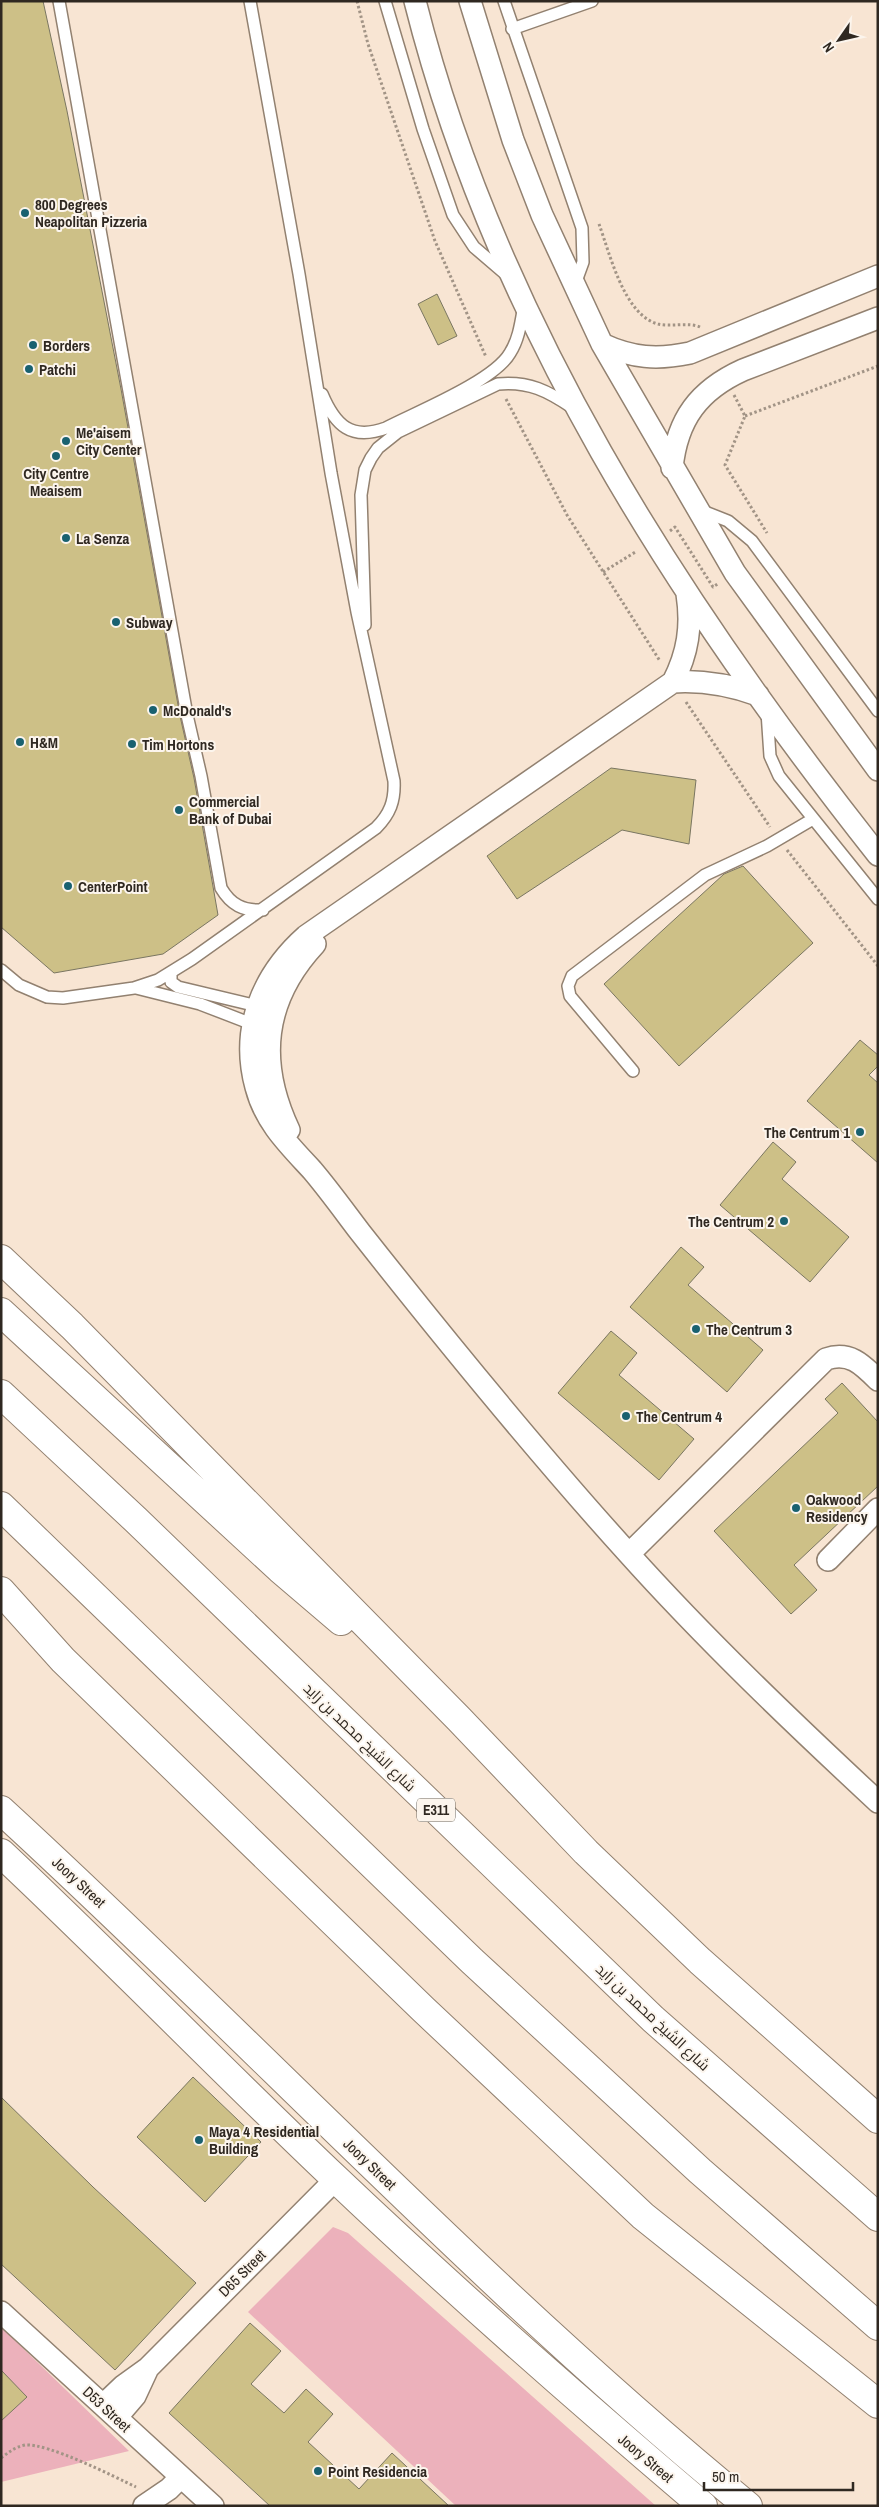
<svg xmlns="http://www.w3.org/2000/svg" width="879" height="2507" viewBox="0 0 879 2507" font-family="'Archivo Narrow',Cairo,sans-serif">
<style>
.green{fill:#ecb1bb}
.building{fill:#cdc087;stroke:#7a7661}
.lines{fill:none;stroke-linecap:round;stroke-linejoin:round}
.service-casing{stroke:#928170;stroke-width:14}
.minor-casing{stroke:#928170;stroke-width:24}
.tertiary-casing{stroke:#928170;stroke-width:30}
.motorway-casing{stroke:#928170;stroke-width:30}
.path{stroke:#a29486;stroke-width:3;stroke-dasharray:2.5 2.5;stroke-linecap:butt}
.service{stroke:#fff;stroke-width:11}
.minor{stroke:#fff;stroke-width:21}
.tertiary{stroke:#fff;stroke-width:28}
.motorway{stroke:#fff;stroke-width:28}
.poi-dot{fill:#196170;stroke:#fcf5ed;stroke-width:2}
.labels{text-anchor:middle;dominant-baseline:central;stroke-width:4;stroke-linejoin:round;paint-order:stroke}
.shield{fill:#fcf5ed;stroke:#6c665e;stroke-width:1}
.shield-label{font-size:14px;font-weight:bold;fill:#2f2821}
.poi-label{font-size:15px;font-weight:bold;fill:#2f2821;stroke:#fcf5ed;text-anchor:start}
.street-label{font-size:15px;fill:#2f2821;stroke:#fcf5ed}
</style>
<rect width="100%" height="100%" fill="#f8e5d3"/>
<path class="green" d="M333,2227l15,6 308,273h-200l-208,-194z
M1,2327l128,124 -128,31z"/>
<path class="building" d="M1,1h42l24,110 54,278 59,327 14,62 24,137 -55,39 -109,19 -53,-46z
M437,294l20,42 -19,9 -20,-41z
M611,768l85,12 -7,64 -67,-14 -105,69 -30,-43z
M743,866l70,77 -134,123 -75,-82 120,-110z
M860,1040l18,15v11l-9,9 9,8v80l-71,-62z
M773,1142l23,20 -14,17 67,58 -39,45 -90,-77z
M681,1247l23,20 -16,18 75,65 -36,42 -97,-85z
M611,1331l26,22 -18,22 75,64 -35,41 -101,-87z
M842,1383l36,39v64l-84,79 23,25 -26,24 -77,-83 124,-118 -13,-14z
M193,2077l68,65 -56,60 -68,-65z
M1,2097l92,90 103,96 -81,87 -114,-106z
M250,2323l31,28 -30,33 33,29 22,-24 27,25 -25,28 51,47 33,-36 57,53h-179l-101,-93z
M1,2370l26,27 -26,24z"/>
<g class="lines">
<g class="service-casing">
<path id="service" d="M59,1l128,714 14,61 20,112c10,17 22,23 42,22
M385,1l38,128 30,86 21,32 35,30
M504,1l78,227 1,34 -8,22
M512,29l80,-28
M322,394c13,31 29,47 64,34 31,-16 108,-47 124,-75 9,-14 11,-31 14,-48
M700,510l28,11 24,20 126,170
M365,625l-4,-130 4,-25 6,-12 7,-10 20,-16 100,-48c31,-3 50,7 75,24
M767,712l3,44 9,20 99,123
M1,970l18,15 28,12 16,1 71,-10 24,-8 34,-21 184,-131c14,-14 19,-27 18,-47l-37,-169 -26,-139 -32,-199 -49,-273
M171,974v8l7,5 79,19
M136,988l64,16 52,20
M633,1071l-63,-75 -2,-10 4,-10 133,-101 62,-29 46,-27"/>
</g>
<g class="minor-casing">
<path id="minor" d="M415,1c80,318 262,600 463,854
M470,1l43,139 29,75 60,129 133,229 143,197
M602,344c30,14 55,16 88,9l188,-77
M672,468c5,-49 27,-78 71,-98l135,-52
M687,594c5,32 1,59 -14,88l-367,254c-44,39 -66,93 -50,151 9,35 32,57 56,83 17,20 32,41 48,62 86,109 174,217 267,320 79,88 165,170 251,250
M673,682c30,-2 57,3 85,13
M289,1130c-32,-68 -26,-130 26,-186
M629,1554l197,-195c23,-8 36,5 52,21
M828,1560l50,-51
M1,2312l212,194
M103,2405l20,-19 25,-18 188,-189
M117,2417l18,-21 13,-28
M144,2506l25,-17 12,-12"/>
</g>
<g class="tertiary-casing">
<path id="tertiary" d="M1,1810c251,230 483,480 747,696
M1,1853c114,107 222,219 335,326 119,113 242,221 367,327"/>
</g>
<g class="motorway-casing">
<path id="motorway" d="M1,1259l71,67 387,393 127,133 114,109 178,158
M1,1312l279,257 61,52
M1,1394l135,126 517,499 225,198
M1,1506l471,455 228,210 178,155
M1,1591l62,69 360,349 220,207 235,188"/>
</g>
<path class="path" d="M357,1l11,43 67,197 51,116
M599,224c11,30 25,91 59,100 13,3 31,-2 42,3
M734,395l11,21 -20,49 42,68
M506,399l61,116 93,146
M745,416l133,-50
M670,531l5,-4 38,60 6,-4
M603,572l34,-21
M686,702l84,125
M787,850l91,116
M1,2458c8,-6 14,-11 24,-13 23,-2 88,31 111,42"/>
<use href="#service" class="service"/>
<use href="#minor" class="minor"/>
<use href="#tertiary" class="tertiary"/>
<use href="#motorway" class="motorway"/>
</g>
<g class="poi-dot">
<circle cx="25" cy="213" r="5"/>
<circle cx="33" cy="345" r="5"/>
<circle cx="29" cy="369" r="5"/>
<circle cx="66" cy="441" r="5"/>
<circle cx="56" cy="456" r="5"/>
<circle cx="66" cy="538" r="5"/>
<circle cx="116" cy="622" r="5"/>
<circle cx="153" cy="710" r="5"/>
<circle cx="20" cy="742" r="5"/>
<circle cx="132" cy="744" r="5"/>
<circle cx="179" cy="810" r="5"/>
<circle cx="68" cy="886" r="5"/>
<circle cx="860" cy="1132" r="5"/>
<circle cx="784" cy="1221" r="5"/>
<circle cx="696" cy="1329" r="5"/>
<circle cx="626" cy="1416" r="5"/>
<circle cx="796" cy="1508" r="5"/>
<circle cx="199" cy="2140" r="5"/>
<circle cx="318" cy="2471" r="5"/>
</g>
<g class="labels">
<rect class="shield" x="417" y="1798.5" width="38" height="23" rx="4"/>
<g class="shield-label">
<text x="436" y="1810">E311</text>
</g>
<g class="poi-label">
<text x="35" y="204">800 Degrees<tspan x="35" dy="17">Neapolitan Pizzeria</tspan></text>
<text x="43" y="345">Borders</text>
<text x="39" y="369">Patchi</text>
<text x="76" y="432">Me'aisem<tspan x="76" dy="17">City Center</tspan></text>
<text x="56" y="473" text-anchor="middle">City Centre<tspan x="56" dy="17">Meaisem</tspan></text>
<text x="76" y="538">La Senza</text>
<text x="126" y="622">Subway</text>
<text x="163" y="710">McDonald's</text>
<text x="30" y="742">H&amp;M</text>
<text x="142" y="744">Tim Hortons</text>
<text x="189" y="801">Commercial<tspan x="189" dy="17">Bank of Dubai</tspan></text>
<text x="78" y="886">CenterPoint</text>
<text x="850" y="1132" text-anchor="end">The Centrum 1</text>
<text x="774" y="1221" text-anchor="end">The Centrum 2</text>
<text x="706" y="1329">The Centrum 3</text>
<text x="636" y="1416">The Centrum 4</text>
<text x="806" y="1499">Oakwood<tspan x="806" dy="17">Residency</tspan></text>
<text x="209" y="2131">Maya 4 Residential<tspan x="209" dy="17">Building</tspan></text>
<text x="328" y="2471">Point Residencia</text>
</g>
<g class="street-label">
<text transform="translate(360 1737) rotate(44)">شارع الشيخ محمد بن زايد</text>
<text transform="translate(79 1882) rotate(43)">Joory Street</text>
<text transform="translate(653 2017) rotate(43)">شارع الشيخ محمد بن زايد</text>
<text transform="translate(370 2164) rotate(44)">Joory Street</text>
<text transform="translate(242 2273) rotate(-45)">D65 Street</text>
<text transform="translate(107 2409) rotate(43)">D53 Street</text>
<text transform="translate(646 2458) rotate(40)">Joory Street</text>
</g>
</g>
<rect width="879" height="2507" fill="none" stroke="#2f2821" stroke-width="5"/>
<g transform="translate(839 40) rotate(236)" stroke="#fcf5ed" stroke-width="4" paint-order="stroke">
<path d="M0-4L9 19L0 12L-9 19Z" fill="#2f2821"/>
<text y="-8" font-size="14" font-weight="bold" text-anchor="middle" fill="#2f2821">N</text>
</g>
<path d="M704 2482v8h149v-8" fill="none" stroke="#2f2821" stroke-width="2.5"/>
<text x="712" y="2482" font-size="15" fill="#2f2821" stroke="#fcf5ed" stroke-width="4" paint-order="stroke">50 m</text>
</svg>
